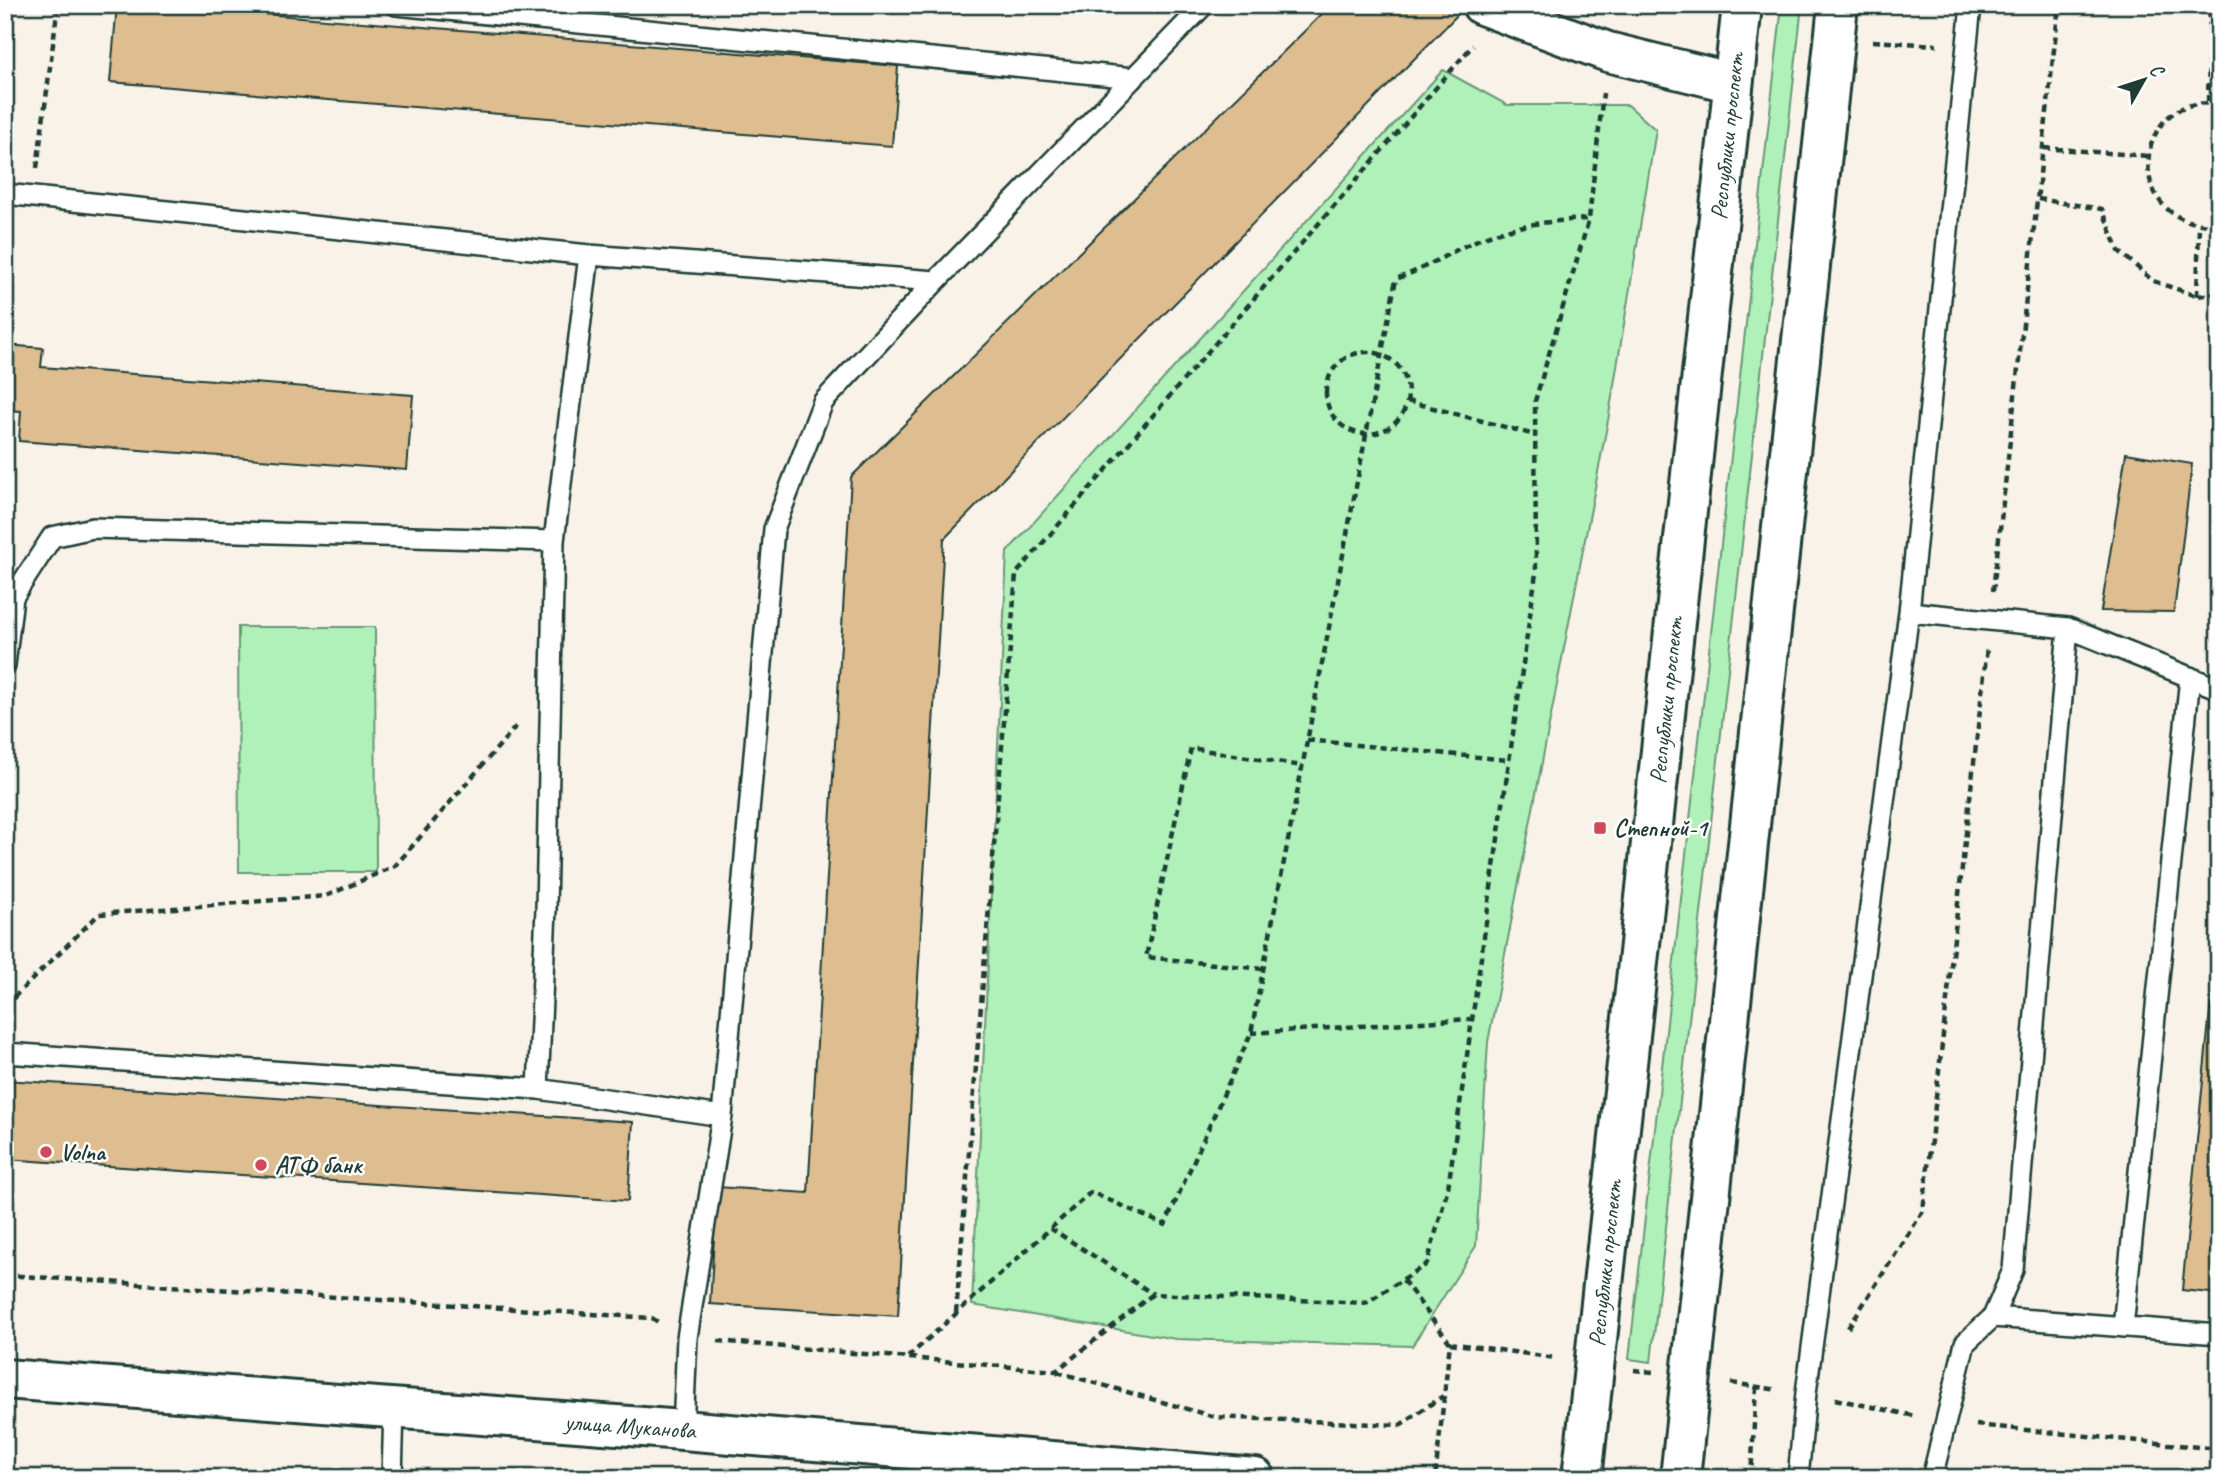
<svg xmlns="http://www.w3.org/2000/svg" width="2224" height="1483" viewBox="0 0 2224 1483" font-family="Caveat,sans-serif">
<style>
.built{fill:#f0e2cf}
.green{fill:#b0f1b9;stroke:#689776;stroke-width:2}
.building{fill:#debd91;stroke:#1f3d34;stroke-width:2}
.lines{fill:none;stroke-linecap:round;stroke-linejoin:round}
.lane-casing{stroke:#1f3d34;stroke-width:24}
.street-casing{stroke:#1f3d34;stroke-width:44}
.secondary-casing{stroke:#1f3d34;stroke-width:44}
.highway-casing{stroke:#1f3d34;stroke-width:44}
.path{stroke:#1f3d34;stroke-width:4.5;stroke-dasharray:7 5;stroke-linecap:butt}
.lane{stroke:#fff;stroke-width:19}
.street{stroke:#fff;stroke-width:38}
.secondary{stroke:#fff;stroke-width:38}
.highway{stroke:#fff;stroke-width:38}
.poi-dot{fill:#d1495b;stroke:#fff;stroke-width:2.5}
.labels{text-anchor:middle;dominant-baseline:central;stroke-width:5;stroke-linejoin:round;paint-order:stroke}
.street-label{font-size:24px;fill:#1f3d34;stroke:#fff}
.poi-label{font-size:24px;font-weight:bold;fill:#1f3d34;stroke:#fff;text-anchor:start}
</style>
<rect width="100%" height="100%" fill="#f8f2e9"/>
<filter id="ink" filterUnits="userSpaceOnUse"><feTurbulence type="fractalNoise" baseFrequency=".0143" numOctaves="2"/><feDisplacementMap in="SourceGraphic" scale="14" xChannelSelector="R" yChannelSelector="G"/><feConvolveMatrix kernelMatrix="1 2 1 2 8 2 1 2 1" color-interpolation-filters="sRGB"/></filter>
<g filter="url(#ink)">
<path class="built" d="M5,5h10l-10,112z"/>
<path class="green" d="M1782,5h20l-151,1357 -22,-3z
M1443,70l64,35h121l28,25 -47,285 -121,627 -12,204 -64,100 -236,-7 -204,-34 35,-753z
M238,627h137l1,245h-137z"/>
<path class="building" d="M117,5h37l744,61 -6,80 -782,-64z
M1331,5h136l-523,534 -46,777 -188,-12 7,-117 91,6 43,-716z
M5,345l38,3 -2,19 372,28 -6,75 -388,-29 2,-30 -16,-1z
M2126,453l66,11 -18,148 -73,-1z
M2219,921v373l-37,-4z
M5,1080l628,42 -5,79 -623,-42z"/>
<g class="lines">
<g class="lane-casing">
<path id="lane" d="M396,5l738,73
M5,194l584,61 347,26
M589,255l-35,286 -8,368 -8,180 184,27
M1909,612l159,16 151,61
M5,665l8,-68 39,-60 41,-9 461,13
M5,1053l533,36
M1993,1317l226,17
M2123,1327l67,-650
M683,1430l4,-92 35,-222 52,-587 49,-127 113,-121 268,-276
M392,1478l2,-70
M1798,1478l8,-85 103,-781 62,-607
M1932,1478l33,-135 28,-26 20,-47 55,-642"/>
</g>
<g class="street-casing">
<path id="street" d="M1482,5l126,47 125,31"/>
</g>
<g class="secondary-casing">
<path id="secondary" d="M5,1379l678,51 572,48"/>
</g>
<g class="highway-casing">
<path id="highway" d="M1582,1478l160,-1473
M1680,1478l158,-1473"/>
</g>
<path class="path" d="M1873,41l64,4
M2208,102l2,-97
M2219,105c-85,-18 -103,124 0,120
M2044,148l104,8
M37,168l21,-163
M2038,199l64,10 17,42 34,30 44,15 22,-3
M2197,296l2,-71
M1326 393a41 41 0 1 1 82 0a41 41 0 1 1-82 0Z
M1407,401l128,34
M1993,591l66,-586
M1307,740l201,20
M1263,969l-117,-12 45,-209 111,18
M5,1006l94,-92 227,-18 69,-30 123,-142
M1251,1033l219,-14
M1050,1228l103,66
M5,1275l647,43 6,4
M1403,1280l47,63 -15,135
M956,1313l60,-739 457,-529
M1848,1328l75,-117 64,-563
M718,1341l338,30 97,-77 213,9 61,-39 21,-76 88,-615 -1,-172 54,-182 14,-126
M1450,1343l106,15
M908,1357l183,-165 74,33 86,-192 145,-754c28,-10 51,-25 77,-37 32,-16 81,-22 116,-23
M1634,1370l19,2
M1057,1372l158,45 185,8 43,-29
M1731,1383l47,7
M1835,1399l80,17
M1976,1425l243,24
M1751,1478l5,-91"/>
<use href="#lane" class="lane"/>
<use href="#street" class="street"/>
<use href="#secondary" class="secondary"/>
<use href="#highway" class="highway"/>
</g>
</g>
<g class="poi-dot">
<rect x="1593" y="821" width="14" height="14" rx="3.5"/>
<circle cx="46" cy="1152" r="7"/>
<circle cx="261" cy="1165" r="7"/>
</g>
<g class="labels">
<g class="street-label">
<text transform="translate(1727 136) rotate(-84)">Республики проспект</text>
<text transform="translate(1666 700) rotate(-84)">Республики проспект</text>
<text transform="translate(1605 1263) rotate(-84)">Республики проспект</text>
<text transform="translate(630 1426) rotate(4)">улица Муканова</text>
</g>
<g class="poi-label">
<text x="1614" y="828">Степной-1</text>
<text x="60" y="1152">Volna</text>
<text x="275" y="1165">АТФ банк</text>
</g>
</g>
<rect width="2224" height="1483" fill="none" stroke="#fff" stroke-width="28"/>
<rect x="14" y="14" width="2196" height="1455" fill="none" stroke="#1f3d34" stroke-width="2.5" filter="url(#ink)"/>
<g transform="translate(2144 80) rotate(51)" stroke="#ffffff" stroke-width="5" paint-order="stroke">
<path d="M0-5L12 26L0 18L-12 26Z" fill="#1f3d34"/>
<text y="-10" font-size="19" font-weight="bold" text-anchor="middle" fill="#1f3d34">С</text>
</g>
</svg>
